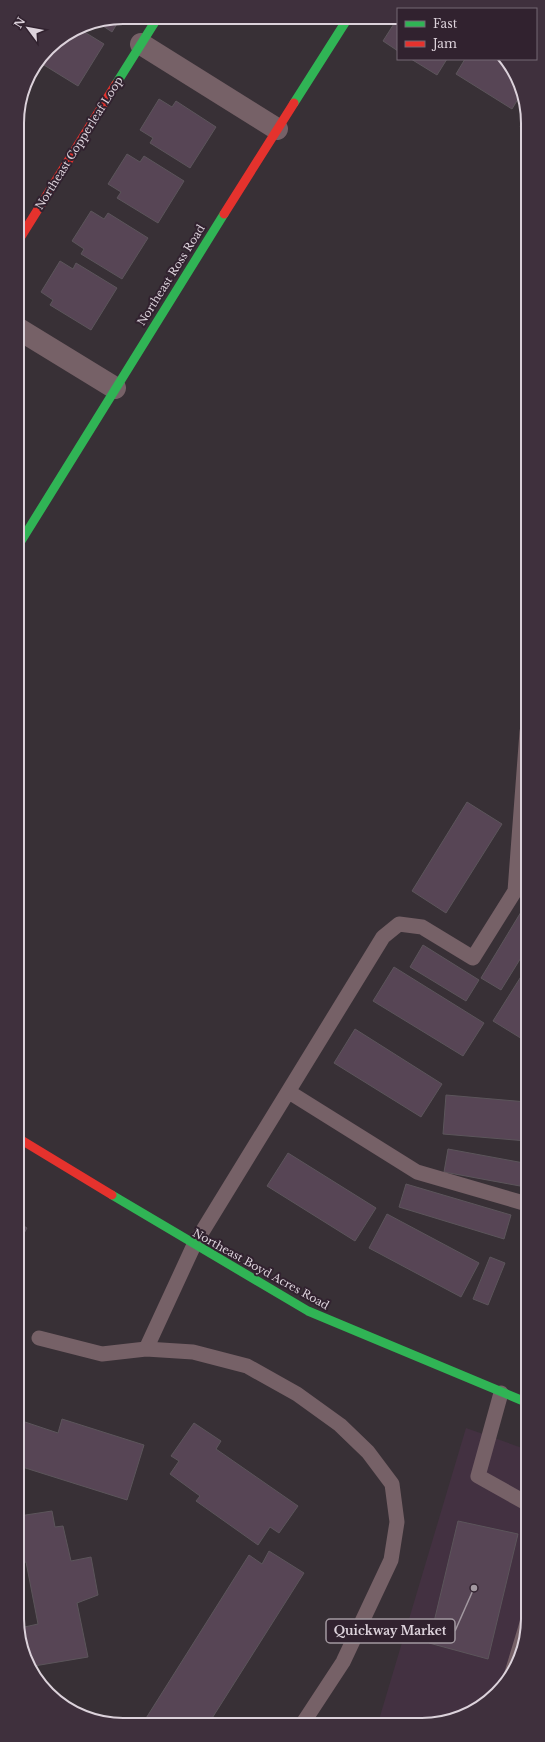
<svg xmlns="http://www.w3.org/2000/svg" width="545" height="1742" viewBox="0 0 545 1742" font-family="'Libre Baskerville',serif">
<style>
.built{fill:#433141}
.building{fill:#574555;stroke:#5c555b}
.lines{fill:none;stroke-linecap:round;stroke-linejoin:round}
.lane{stroke:#766167;stroke-width:15}
.street{stroke:#766167;stroke-width:22}
.fast{stroke:#30b455;stroke-width:9}
.jam{stroke:#e5322d;stroke-width:9}
.labels{text-anchor:middle;dominant-baseline:central;stroke-width:4;stroke-linejoin:round;paint-order:stroke}
.street-label{font-size:11px;fill:#dcd2db;stroke:#31222f}
.rim{fill:none;stroke:#dcd2db;stroke-width:2}
.leader{fill:none;stroke:#a399a1;stroke-width:1.5}
.callout-dot{fill:#a399a1;stroke:#31222f;stroke-width:1.5}
.callout{fill:#31222f;stroke:#a399a1;stroke-width:1.5}
.callout-label{font-size:12px;text-anchor:middle;font-weight:bold;fill:#dcd2db}
</style>
<rect width="100%" height="100%" fill="#383036"/>
<path class="built" d="M466,1428l62,22v175l-8,34 -19,30 -26,22 -33,12h-64z"/>
<path class="building" d="M121,17l-9,15 -15,-10z
M397,19h1v32l-15,-10z
M78,28l26,16 -26,42 -39,-24 9,-14z
M411,59h36l-10,16z
M465,59h38l18,35 -9,15 -56,-35z
M159,99l13,8 4,-6 40,26 -26,41 -40,-25 3,-5 -13,-8z
M526,117v14l-6,-4z
M127,154l13,8 4,-6 40,25 -26,42 -41,-25 4,-6 -13,-8z
M17,175l4,3 -4,6z
M91,211l13,8 4,-6 40,25 -26,41 -41,-25 3,-5 -12,-8z
M60,261l13,8 3,-6 41,25 -26,42 -41,-25 3,-5 -12,-8z
M467,802l35,22 -56,89 -34,-22z
M521,912l6,4v32l-26,42 -20,-12z
M423,945l56,35 -13,21 -56,-34z
M394,967l90,56 -21,33 -90,-55z
M527,967v75l-34,-21z
M355,1029l87,55 -21,33 -87,-54z
M446,1095l81,7v39l-84,-7z
M448,1149l76,14 -4,23 -76,-14z
M288,1153l88,55 -21,33 -88,-55z
M406,1184l105,31 -7,24 -105,-32z
M387,1214l92,49 -18,34 -92,-49z
M19,1223l8,5 -8,14z
M490,1257l15,6 -17,42 -15,-6z
M62,1419l82,26 -17,55 -108,-34v-46l39,13z
M194,1423l27,18 -5,8 82,57 -19,27 -9,-6 -12,18 -62,-44 4,-5 -30,-22 9,-13 -8,-5z
M52,1511l3,16 8,-1 8,35 20,-4 7,38 -21,8 11,54 -54,9 -9,-16 -5,-22 18,-4 -12,-62 -7,1v-47z
M458,1521l60,13 -30,125 -59,-16z
M269,1551l35,22 -95,150h-66l106,-168 13,9z"/>
<g class="lines">
<path class="lane" d="M289,1092l128,80 110,32
M39,1338l63,16 44,-5 47,3 54,14 50,28 43,31 28,27 24,32 5,38 -6,38 -48,102 -40,61
M146,1349l48,-104 189,-308 16,-13 23,3 51,31 42,-67 12,-159
M501,1393l-23,83 50,28
M512,1673l16,-53"/>
<path class="street" d="M141,44l136,85
M17,328l98,60"/>
<path class="fast" d="M116,84l42,-67
M294,103l54,-85
M18,546l206,-332
M112,1195l196,116 220,92"/>
<path class="jam" d="M224,214l70,-111
M17,243l99,-159
M18,1138l94,57"/>
</g>
<g class="labels">
<g class="street-label">
<text transform="translate(79 143) rotate(-58)">Northeast Copperleaf Loop</text>
<text transform="translate(171 275) rotate(-58)">Northeast Ross Road</text>
<text transform="translate(261 1269) rotate(29)">Northeast Boyd Acres Road</text>
</g>
</g>
<path d="M0 0H545V1742H0ZM123 24H422A99 99 0 0 1 521 123V1619A99 99 0 0 1 422 1718H123A99 99 0 0 1 24 1619V123A99 99 0 0 1 123 24Z" fill="#3f303d" fill-rule="evenodd"/>
<path class="rim" d="M123 24H422A99 99 0 0 1 521 123V1619A99 99 0 0 1 422 1718H123A99 99 0 0 1 24 1619V123A99 99 0 0 1 123 24Z"/>
<path class="leader" d="M474 1588L455 1631"/>
<circle class="callout-dot" cx="474" cy="1588" r="4"/>
<rect class="callout" x="326" y="1619" width="129" height="24" rx="4"/>
<g class="callout-label">
<text x="390" y="1635">Quickway Market</text>
</g>
<rect x="397" y="8" width="140" height="52" fill="#31222f" stroke="#756874"/>
<rect x="405" y="21" width="20" height="6" fill="#30b455" stroke="#756874"/>
<text x="433" y="28" font-size="12" fill="#dcd2db">Fast</text>
<rect x="405" y="41" width="20" height="6" fill="#e5322d" stroke="#756874"/>
<text x="433" y="48" font-size="12" fill="#dcd2db">Jam</text>
<g transform="translate(28 28) rotate(302)" stroke="#31222f" stroke-width="3" paint-order="stroke">
<path d="M0-3L7 15L0 10L-7 15Z" fill="#dcd2db"/>
<text y="-6" font-size="11" font-weight="bold" text-anchor="middle" fill="#dcd2db">N</text>
</g>
</svg>
